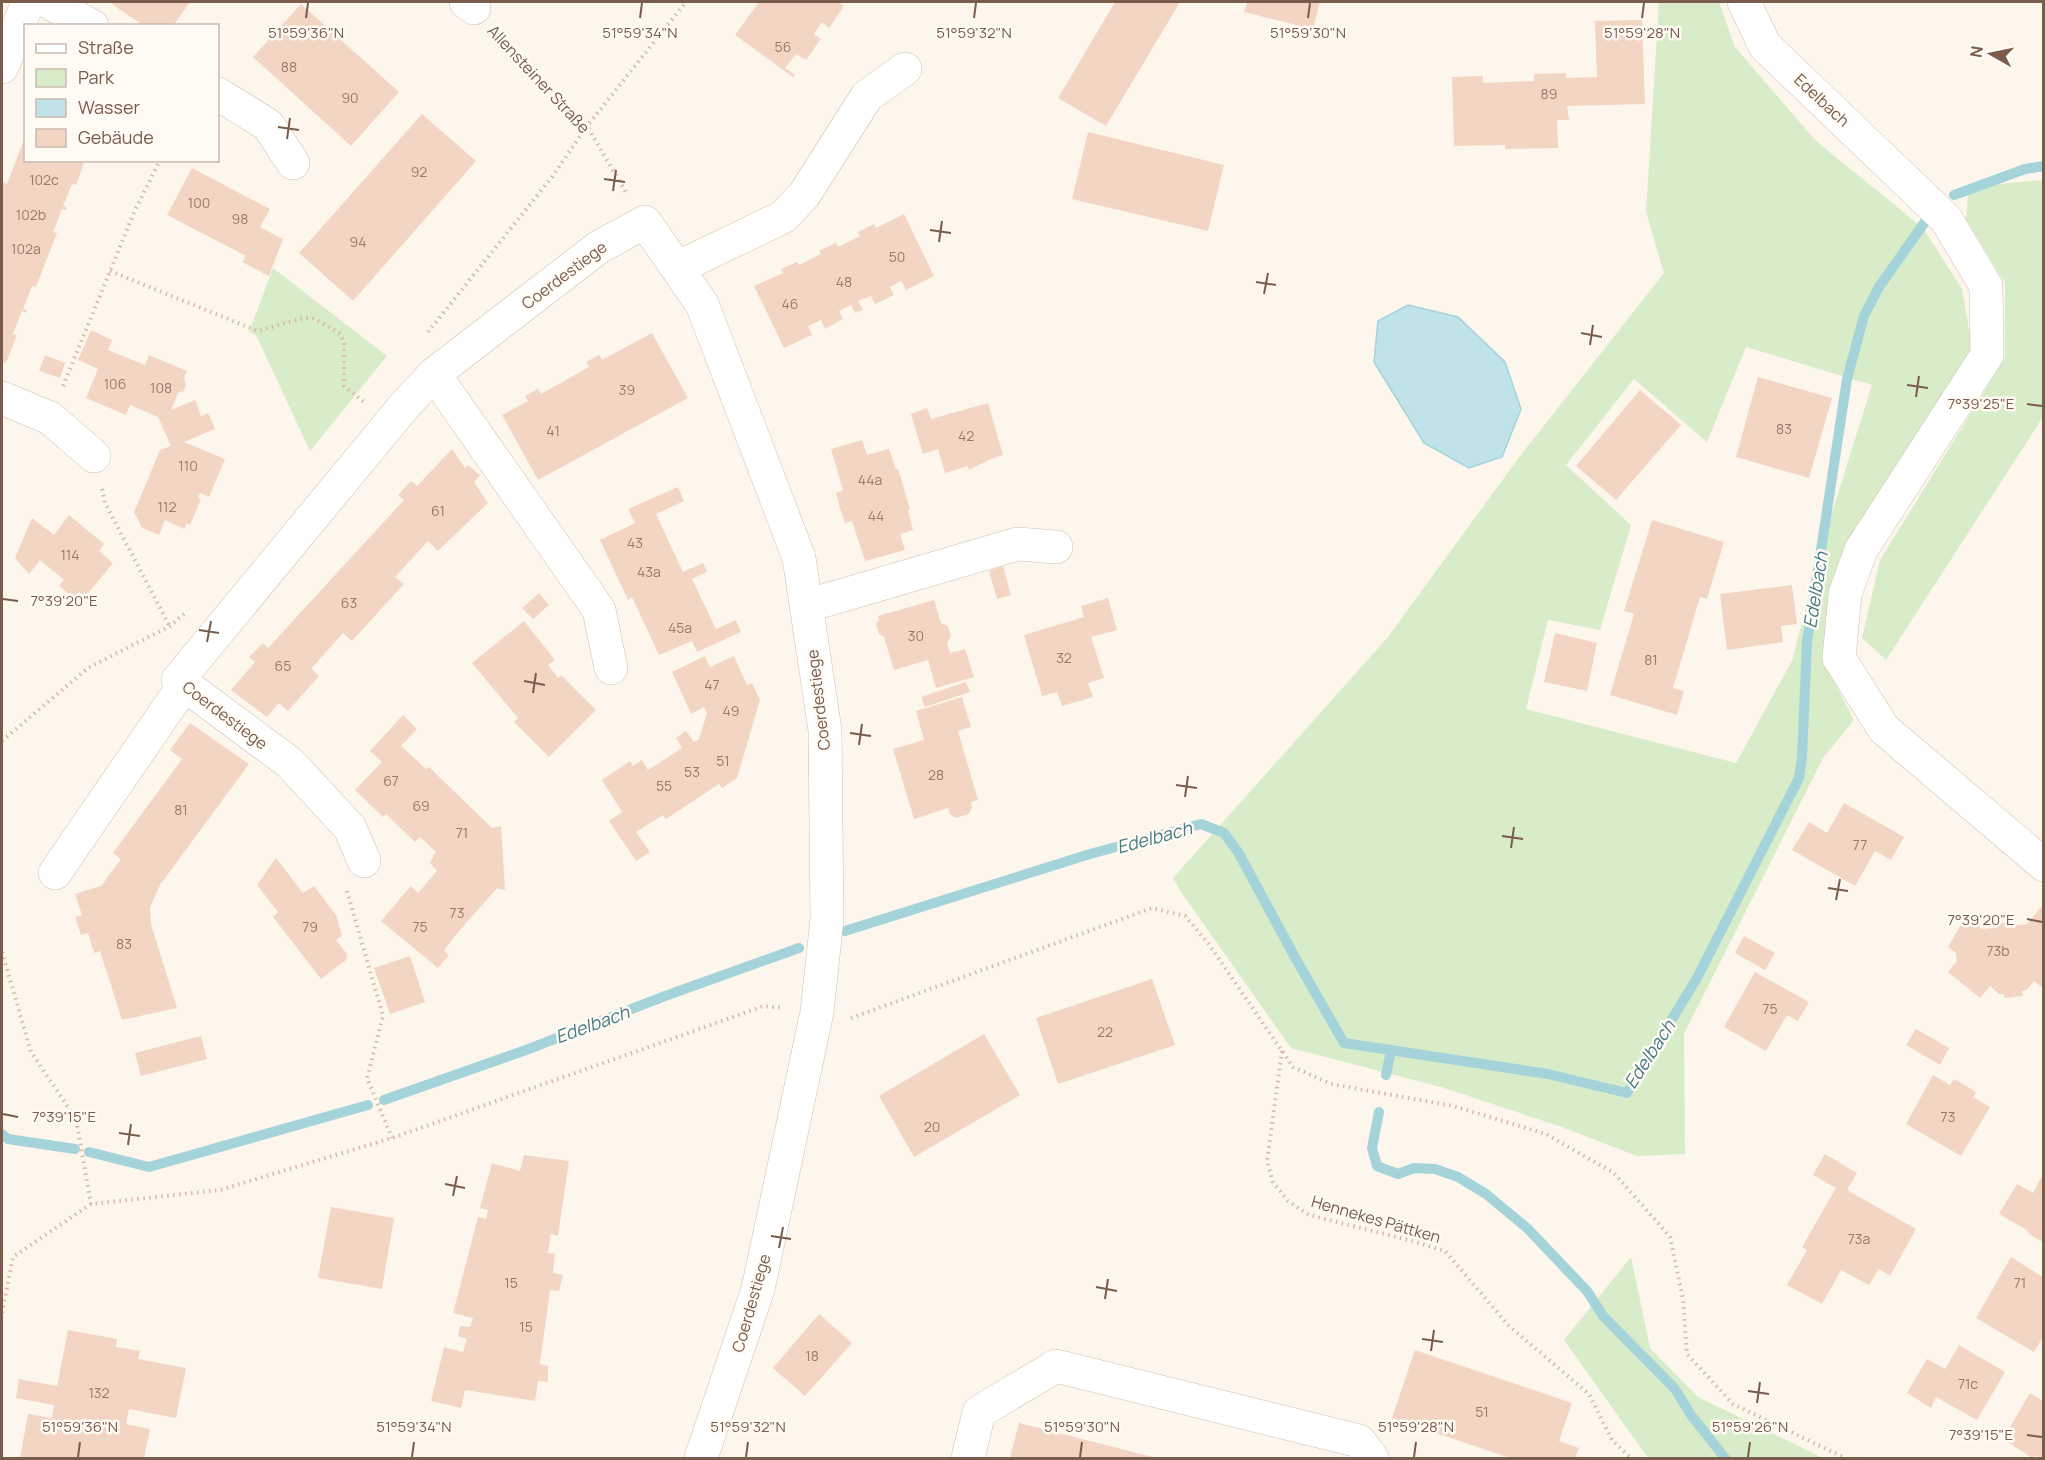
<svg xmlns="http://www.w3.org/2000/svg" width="2045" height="1460" viewBox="0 0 2045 1460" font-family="Manrope,sans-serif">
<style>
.green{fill:#d8ecc9;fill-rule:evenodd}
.water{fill:#bfe3e8;stroke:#a5d3da;stroke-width:1.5}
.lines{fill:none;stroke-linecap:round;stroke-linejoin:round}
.stream{stroke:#a5d3da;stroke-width:10}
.building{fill:#f3d5c3}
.minor-casing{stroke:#d1beb0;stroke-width:34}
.path{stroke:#d9b8a5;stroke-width:4;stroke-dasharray:1.5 4.5;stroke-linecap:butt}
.minor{stroke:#fff;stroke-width:33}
.ticks{fill:none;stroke:#7a5c4d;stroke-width:2}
.labels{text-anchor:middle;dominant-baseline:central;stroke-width:5;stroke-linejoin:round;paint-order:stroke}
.number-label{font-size:14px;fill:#987a6a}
.street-label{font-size:16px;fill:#7a5c4d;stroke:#fffaf3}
.water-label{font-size:18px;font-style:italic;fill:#437c86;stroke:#fffaf3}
.ticks-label{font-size:15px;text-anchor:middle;fill:#7a5c4d;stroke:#fffaf3;stroke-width:5;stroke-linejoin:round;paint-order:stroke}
</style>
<rect width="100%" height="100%" fill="#fdf6ec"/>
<path class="green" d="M1659,2h60l16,45 81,94 107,87 39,61 10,58 -75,126 -72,191 29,56 -31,38 -139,276 1,120 -48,2 -78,-30 -118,-39 -150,-39 -110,-156 -8,-14 215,-241 132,-181 144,-183 -18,-61zM1746,347l126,38 -47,150 -33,126 -56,102 -210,-54 22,-89 52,10 31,-105 -65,-60 68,-86 73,63z
M2043,180v237l-157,243 -24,-22 18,-78 125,-202v-75l-39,-64 3,-32z
M273,268l114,88 -77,95 -54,-116 -7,-3z
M1631,1257l19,91 48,49 125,61h-175l-84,-118z"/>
<path class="water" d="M1408,305l50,12 47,45 16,47 -19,48 -33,11 -45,-25 -50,-81 4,-41z"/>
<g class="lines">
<path class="stream" d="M1954,195l71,-26 19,-3
M845,931l245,-77 111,-30 23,9 14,19 59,109 47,82 204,31 79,19 70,-115 102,-200 3,-21 5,-115 40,-263 17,-63 15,-29 48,-68
M1386,1075l5,-24
M384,1100l142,-50 139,-54 134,-48
M1379,1112l-7,36 5,18 21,8 16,-6 21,1 23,8 28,17 41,34 60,63 16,25 72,73 16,26 34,43
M2,1134l6,5 67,10
M89,1152l60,15 219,-62"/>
</g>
<path class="building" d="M109,2h81l-17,24h-29z
M759,2h79l6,4 -15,22 -7,-6 -8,12 7,5 -15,21 -10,-6 -11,14 10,7 -2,2 -58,-42z
M1115,2h65l-74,124 -48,-28z
M1247,2h73l-7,27 -69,-17z
M301,4l98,88 -48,54 -98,-89z
M1642,20l3,84 -78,2 2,14h-12l1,28 -53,1v-4l-51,1 -2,-69 31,-1v7l51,-2v-7l32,-1v5l31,-1 -2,-56z
M422,114l54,47 -123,140 -54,-48z
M1088,132l136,33 -16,66 -136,-32z
M25,137l1,23h59l-9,25 -4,-1 -9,22 4,2 -1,2 -4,-1 -9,23 4,1 -21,54 -4,-1 -9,23 4,1 -1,3 -4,-2 -9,23 4,1 -11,28 -4,-1v-180l5,2z
M192,168l78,41 -10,18 23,12 -14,37 -27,-14 4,-6 -79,-41z
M904,214l30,62 -28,14 -5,-9 -11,6 4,8 -19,9 -4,-8 -13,5 5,9 -8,3 -4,-8 -12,6 4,8 -18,10 -4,-9 -13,6 4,9 -28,13 -30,-62 29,-13 -2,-4 16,-7 2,3 22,-11 -2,-3 17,-8 2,4 22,-11 -2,-4 16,-8 2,4z
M91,330l21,10 -4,10 37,15 4,-10 38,16 -3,7 2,6 -2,7 -6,2 -7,17 24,-10 6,16 7,-3 7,16 -31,13 41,17 -16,38 -9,-4 -2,5 3,1 -11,26 -3,-2 -3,6 -19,-9 -6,15 -17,-7 -8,-16 26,-62 11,-4 -13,-29 -28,-12 -4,10 -40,-17 12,-29 -20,-9z
M652,333l36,65 -150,82 -36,-65 26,-14 -3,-5 13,-7 3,5 48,-27 -3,-5 13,-7 3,5z
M45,355l20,8 -5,15 -21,-7z
M1758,377l74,21 -23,80 -73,-21z
M1640,390l41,35 -65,75 -40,-34z
M988,403l15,52 -12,4 -22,11 -1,-4 -23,7 -7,-24 -15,5 -12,-40 16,-6 4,11z
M862,440l5,15 22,-6 7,20 2,-1 12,41 -2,1 5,20 -13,4 5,16 -40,11 -13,-40 -7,2 -5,-15 -4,-15 7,-3 -12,-41z
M452,449l13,19 3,-3 12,10 -6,7 14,21 -50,48 -10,-10 -33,36 9,7 -52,57 -9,-8 -32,36 8,7 -31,35 -9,-8 -12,14 -36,-27 24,-28 -6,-5 14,-14 5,5 136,-148 -6,-5 13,-14 6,5z
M678,487l6,14 -28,13 27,58 20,-9 4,9 -15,7 24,50 20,-9 5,12 -44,20 -5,-11 -33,14 -27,-58 -4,3 -28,-60 35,-17 -7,-14z
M69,515l35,29 -5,7 14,12 -28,34 -6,-5 -5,6 -15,-12 5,-6 -24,-20 -11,14 -14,-16 17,-40 22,17z
M1652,520l72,22 -17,57 -7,-2 -27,91 11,3 -7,24 -67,-20 24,-81 -10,-3z
M1003,566l8,29 -14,4 -8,-28z
M1792,585l5,39 -16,2 2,16 -56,8 -7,-56z
M539,593l10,12 -16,14 -11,-11z
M1108,598l9,32 -26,7 13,41 -16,5 5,14 -31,9 -5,-14 -15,4 -18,-61 60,-18 -3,-11z
M934,600l7,23 7,3 3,10 -4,7 3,10 15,-4 9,28 -38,11 -8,-28 -34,10 -10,-33 -5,-3 -3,-10 3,-5 -1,-3z
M524,621l31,39 -7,5 10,13 3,-3 35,35 -47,47 -35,-35 4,-4 -46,-55z
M1555,633l42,10 -10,48 -43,-9z
M705,656l5,11 24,-11 13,29 5,-2 8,17 -23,78 -15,10 -3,-4 -53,35 -3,-4 -27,17 14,20 -14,9 -27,-40 13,-9 -20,-32 28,-19 3,5 9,-6 6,10 34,-22 -6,-10 10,-7 8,11 5,-3 8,-26 -3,-6 -13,7 -19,-42z
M966,682l4,10 -45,15 -4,-10z
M962,697l9,30 -13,4 20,69 -7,2 1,5 -3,7 -13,4 -6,-4 -2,-6 -34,11 -21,-70 31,-9 -8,-29z
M403,715l14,14 -16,17 25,23 3,-2 63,61 9,-2 4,64 -8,-2 -37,42 -16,20 5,5 -11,13 -57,-47 29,-34 1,-1 7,7 19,-22 -7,-8 6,-11 -16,-15 -5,5 -29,-28 -3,3 -28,-27 27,-28 -12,-11z
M190,723l59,41 -89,121 -10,22 1,17 26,84 -55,12 -22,-69 -6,2 -6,-20 -7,2 -6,-18 7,-2 -7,-21 26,-8 20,-27 -8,-6 69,-94 -12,-9z
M1844,803l60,34 -13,23 -16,-9 -20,35 -63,-36 17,-28 18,11z
M276,858l27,35 11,-7 22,29 6,21 -6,4 11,14 -1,6 -25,19 -48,-62 5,-5 -21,-27z
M2041,907l2,3v78l-9,-7 -7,9 -5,1 1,5 -19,2v-4h-5l-9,-8 -10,12 -32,-26 9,-11 -1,-8 -8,-6 18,-31 16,13 13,-1v-4l19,-3 1,4 12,-1z
M1744,936l31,17 -10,17 -30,-17z
M410,956l15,46 -35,12 -16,-46z
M1755,972l54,30 -11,19 -11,-6 -21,36 -42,-24z
M1152,979l23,66 -117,39 -22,-66z
M1916,1029l33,19 -9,17 -34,-20z
M984,1034l36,61 -106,62 -35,-61z
M201,1036l6,23 -66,17 -6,-23z
M1933,1075l17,10 4,-6 22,13 -3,5 17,10 -29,49 -55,-32z
M1825,1154l32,19 -10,17 69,39 -26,47 -11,-7 -10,16 -28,-15 -19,34 -35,-19 20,-35 -5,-3 34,-59 -23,-13z
M524,1155l45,6 -11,75 -7,-2 -3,19 7,1 -2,19 10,2 -4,16 -9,-1 -10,74 8,2v16l-10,-1 -3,20 -70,-11 -4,18 -30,-7 13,-54 19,5 4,-13 -9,-3 2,-10 10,1 3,-9 -20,-5 25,-96 8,2 2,-9 -8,-2 12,-45 28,8z
M2043,1174v68l-14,-8 -2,-4 -28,-16 18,-30 16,9z
M331,1207l63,11 -12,71 -64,-11z
M2011,1257l32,20v60l-9,15 -58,-34z
M819,1314l33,29 -47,53 -32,-28z
M68,1330l49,9 -1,8 24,4 -2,8 48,9 -10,50 -47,-9 -3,15 24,5 -6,29h-124l8,-44 24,4 2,-13 -38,-7 3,-19 38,7z
M1959,1345l46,27 -28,48 -41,-23 -5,11 -24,-15 20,-34 18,10z
M1415,1350l157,53 -13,38 20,7 -4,10h-69l1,-1 -115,-39z
M2030,1393l13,8v57l-9,-2 -2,2 -29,-19z
M1019,1423l138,35h-147z"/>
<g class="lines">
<g class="minor-casing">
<path id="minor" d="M48,2l44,24
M466,2l8,6
M1744,2l21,44 181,173 40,67 1,69 -126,195 -16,44 -6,64 45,71 160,136
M2,67l26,-65
M218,94l50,31 25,38
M677,268l106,-51 21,-22 63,-99 38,-27
M434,374l165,236 12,58
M2,398l48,20 44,38
M806,606l211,-62 39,3
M364,861l-14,-33 -60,-65 -112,-83 227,-275 29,-31 165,-127 46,-25 57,82 97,254 26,172 2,189 -10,93 -59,277 -57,169
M55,873l129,-188
M968,1458l11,-46 77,-46 303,75 13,17"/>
</g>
<path class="path" d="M497,33l90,93 40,68
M110,271l148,60 45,-13h9l10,5 17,10 5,9v44l21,17
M428,332l124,-155 35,-51 99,-124
M63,386l72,-176 25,-50
M102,489l3,14 65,124
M2,741l86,-73 82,-42 15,-13
M347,891l36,125 -16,62 25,60
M2,952l29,100 45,67 15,85
M851,1018l301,-110 33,8 23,27 85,124 38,17 122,22 93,28 68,39 56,64 13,62 4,55 46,50 112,54
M1282,1051l-15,110 6,21 15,19 21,14 103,26 33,10 63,74 81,69 23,46 19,18
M2,1313l11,-56 78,-53 129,-14 172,-52 372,-132 20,2"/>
<use href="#minor" class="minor"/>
</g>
<path class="ticks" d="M306,18l2,-15M640,18l2,-15M974,18l2,-15M1308,18l2,-15M1642,18l2,-15M278,127l21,3M287,139l3,-21M604,179l21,3M613,191l3,-21M930,230l21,3M939,242l3,-21M1256,282l20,3M1264,294l4,-21M1581,333l21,4M1590,345l3,-20M1907,385l21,3M1916,397l3,-21M2027,404l15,2M3,599l15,2M199,630l20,3M207,642l4,-21M524,681l21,4M533,693l3,-20M850,733l21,3M859,745l3,-21M1176,785l21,3M1185,797l3,-21M1502,836l21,3M1511,848l3,-21M1828,888l20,3M1836,900l4,-21M2027,919l15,3M3,1114l15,3M119,1133l21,3M128,1145l3,-21M445,1184l20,4M453,1196l4,-20M771,1236l20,3M779,1248l4,-21M1096,1287l21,4M1105,1299l3,-20M1422,1339l21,3M1431,1351l3,-21M1748,1391l21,3M1757,1403l3,-21M2027,1435l15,2M78,1457l2,-15M412,1457l2,-15M746,1457l2,-15M1080,1457l2,-15M1414,1457l2,-15M1748,1457l2,-15"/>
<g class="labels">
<g class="number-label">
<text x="783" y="46">56</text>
<text x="289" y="66">88</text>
<text x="1549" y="93">89</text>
<text x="350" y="97">90</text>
<text x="419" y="171">92</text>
<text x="44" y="179">102c</text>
<text x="199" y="202">100</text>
<text x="31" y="214">102b</text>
<text x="240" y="218">98</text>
<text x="358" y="241">94</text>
<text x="26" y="248">102a</text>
<text x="897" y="256">50</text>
<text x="844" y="281">48</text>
<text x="790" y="303">46</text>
<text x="115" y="383">106</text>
<text x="161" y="387">108</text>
<text x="627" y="389">39</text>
<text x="1784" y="428">83</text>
<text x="553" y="430">41</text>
<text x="966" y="435">42</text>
<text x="188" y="465">110</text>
<text x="870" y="479">44a</text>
<text x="167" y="506">112</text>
<text x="438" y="510">61</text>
<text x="876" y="515">44</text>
<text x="635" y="542">43</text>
<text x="70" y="554">114</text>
<text x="649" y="571">43a</text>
<text x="349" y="602">63</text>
<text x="680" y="627">45a</text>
<text x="916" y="635">30</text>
<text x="1064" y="657">32</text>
<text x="1651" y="659">81</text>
<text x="283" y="665">65</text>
<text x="712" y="684">47</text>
<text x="731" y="710">49</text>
<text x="723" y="760">51</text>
<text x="692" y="771">53</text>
<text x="936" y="774">28</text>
<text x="391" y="780">67</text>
<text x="664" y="785">55</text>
<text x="421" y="805">69</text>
<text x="181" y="809">81</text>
<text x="462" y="832">71</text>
<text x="1860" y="844">77</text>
<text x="457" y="912">73</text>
<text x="310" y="926">79</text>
<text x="420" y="926">75</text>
<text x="124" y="943">83</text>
<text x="1998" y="950">73b</text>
<text x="1770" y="1008">75</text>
<text x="1105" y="1031">22</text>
<text x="1948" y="1116">73</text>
<text x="932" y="1126">20</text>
<text x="1859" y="1238">73a</text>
<text x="511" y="1282">15</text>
<text x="2020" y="1282">71</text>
<text x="526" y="1326">15</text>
<text x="812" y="1355">18</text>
<text x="1968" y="1383">71c</text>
<text x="99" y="1392">132</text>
<text x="1482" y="1411">51</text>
</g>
<g class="street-label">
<text transform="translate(539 79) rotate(47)">Allensteiner Straße</text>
<text transform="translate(1822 100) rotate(43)">Edelbach</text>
<text transform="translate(564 275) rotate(-37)">Coerdestiege</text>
<text transform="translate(818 700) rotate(-97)">Coerdestiege</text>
<text transform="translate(225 715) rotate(37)">Coerdestiege</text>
<text transform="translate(1376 1219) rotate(16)">Hennekes Pättken</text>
<text transform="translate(751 1303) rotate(-74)">Coerdestiege</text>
</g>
<g class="water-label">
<text transform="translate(1815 590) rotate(-81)">Edelbach</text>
<text transform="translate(1154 837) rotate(-15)">Edelbach</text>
<text transform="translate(592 1024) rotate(-20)">Edelbach</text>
<text transform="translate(1649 1054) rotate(-57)">Edelbach</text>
</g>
</g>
<g class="ticks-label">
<text x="306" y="38">51°59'36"N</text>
<text x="640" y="38">51°59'34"N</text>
<text x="974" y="38">51°59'32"N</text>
<text x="1308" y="38">51°59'30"N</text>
<text x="1642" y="38">51°59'28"N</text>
<text x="1981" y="409">7°39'25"E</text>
<text x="64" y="606">7°39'20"E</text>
<text x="1981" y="925">7°39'20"E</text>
<text x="64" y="1122">7°39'15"E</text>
<text x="80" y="1432">51°59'36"N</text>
<text x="414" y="1432">51°59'34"N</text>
<text x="748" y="1432">51°59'32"N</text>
<text x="1082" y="1432">51°59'30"N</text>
<text x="1416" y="1432">51°59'28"N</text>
<text x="1750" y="1432">51°59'26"N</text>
<text x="1981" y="1440">7°39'15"E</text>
</g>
<rect width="2045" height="1460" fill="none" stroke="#7a5c4d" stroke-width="6"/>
<rect x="24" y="24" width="195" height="138" fill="#fffaf3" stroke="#cabbb1" stroke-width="1.5"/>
<rect x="36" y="44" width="30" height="9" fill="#ffffff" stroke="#cabbb1" stroke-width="1.5"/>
<text x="78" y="54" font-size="18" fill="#7a5c4d">Straße</text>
<rect x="36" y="69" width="30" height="18" fill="#d8ecc9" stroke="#cabbb1" stroke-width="1.5"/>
<text x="78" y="84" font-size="18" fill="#7a5c4d">Park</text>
<rect x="36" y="99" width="30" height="18" fill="#bfe3e8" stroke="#cabbb1" stroke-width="1.5"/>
<text x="78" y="114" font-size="18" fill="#7a5c4d">Wasser</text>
<rect x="36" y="129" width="30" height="18" fill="#f3d5c3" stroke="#cabbb1" stroke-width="1.5"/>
<text x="78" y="144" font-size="18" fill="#7a5c4d">Gebäude</text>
<g transform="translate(1991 54) rotate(279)" stroke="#fffaf3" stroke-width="4.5" paint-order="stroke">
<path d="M0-4.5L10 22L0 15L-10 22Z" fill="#7a5c4d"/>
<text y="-9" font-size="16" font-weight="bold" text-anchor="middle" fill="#7a5c4d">N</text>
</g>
</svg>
